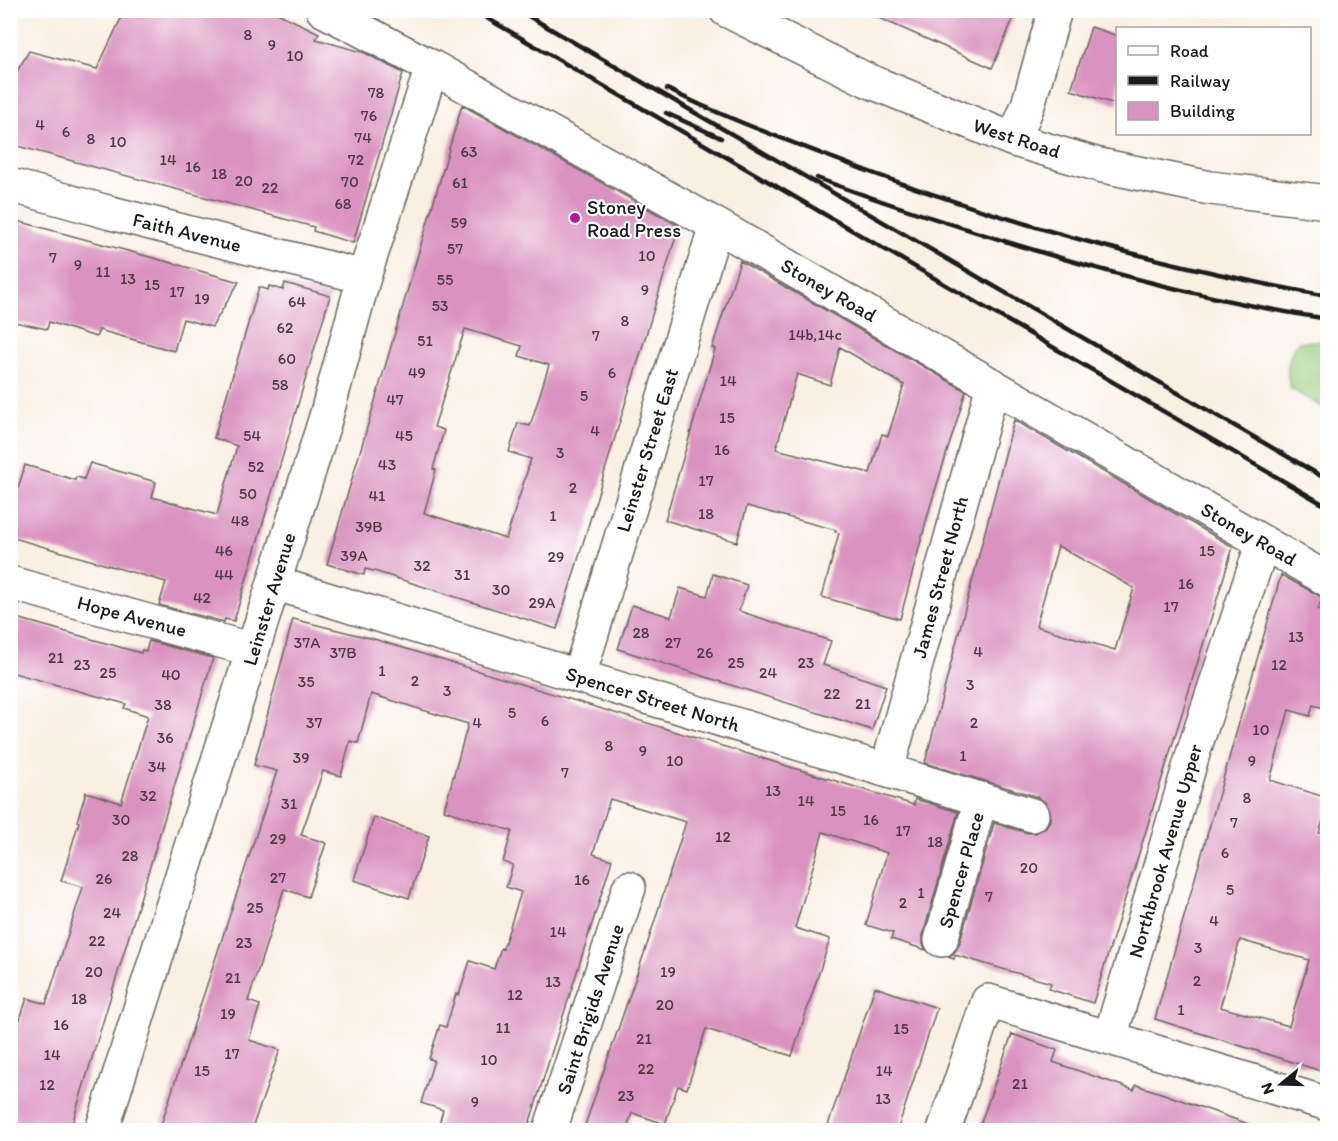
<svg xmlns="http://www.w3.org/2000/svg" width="1338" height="1141" viewBox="0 0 1338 1141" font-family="Itim,sans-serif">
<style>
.green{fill:#9acc7c;stroke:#5b744c;stroke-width:1.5}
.building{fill:#da93bf;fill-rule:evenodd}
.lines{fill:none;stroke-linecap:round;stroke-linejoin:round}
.pedestrian-casing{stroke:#696661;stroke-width:36}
.minor-casing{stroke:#696661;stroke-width:36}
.pedestrian{stroke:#fff;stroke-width:33}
.minor{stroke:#fff;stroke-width:33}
.rail{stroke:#1c1c1c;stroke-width:4.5}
.poi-dot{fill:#b5179e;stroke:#fff;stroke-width:2}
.labels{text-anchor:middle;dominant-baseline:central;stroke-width:4.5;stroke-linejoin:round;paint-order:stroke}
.number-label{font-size:16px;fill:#4c3a45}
.street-label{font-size:20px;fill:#1c1c1c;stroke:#fff}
.poi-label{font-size:20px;fill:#1c1c1c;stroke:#fff;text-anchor:start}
</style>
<rect width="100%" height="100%" fill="#fff"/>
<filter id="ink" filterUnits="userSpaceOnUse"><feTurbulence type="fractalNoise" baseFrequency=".0167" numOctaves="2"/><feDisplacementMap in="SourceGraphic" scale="12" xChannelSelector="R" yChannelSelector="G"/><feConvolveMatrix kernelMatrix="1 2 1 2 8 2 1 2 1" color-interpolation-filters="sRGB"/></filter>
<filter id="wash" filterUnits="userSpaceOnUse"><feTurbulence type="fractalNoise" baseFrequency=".008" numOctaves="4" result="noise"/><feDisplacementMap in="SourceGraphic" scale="24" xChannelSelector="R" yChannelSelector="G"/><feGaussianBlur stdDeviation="1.35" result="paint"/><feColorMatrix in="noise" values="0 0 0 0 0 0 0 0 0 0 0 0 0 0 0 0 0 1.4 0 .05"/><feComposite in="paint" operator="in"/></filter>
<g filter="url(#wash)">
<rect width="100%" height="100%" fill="#f9f0e2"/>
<path class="green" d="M1322,341l5,1v68l-36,-21c-6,-17 -4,-33 7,-47z"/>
<g id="blocks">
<path class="building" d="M125,10h146l48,23 -3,6 49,14 38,20 -50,170 -40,-12 1,-4 -304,-83v-61l19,-32 68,18z
M861,10h156l-25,58z
M1091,27l27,9v69l-47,-15z
M462,105l217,121 -122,403 -183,-58 -9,-2 -1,6 -37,-11zM465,329l57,17 -3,10 30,9 -19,61 -12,-3 -9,29 22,7 -25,80 -82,-26 12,-43 -3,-1 11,-39 -10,-3z
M10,219l162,44 67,19 -27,45 -29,-8 -9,32 -75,-21 -3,7 -47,-15 -2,7 -37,-8z
M740,261l226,130 -36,116 -30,112 -78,-22 17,-64 -4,-1 1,-2 -89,-24 -10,36 -72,-22 50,-171 -3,-1zM840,347l64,38 -16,51 -6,-2 -12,39 -94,-24 21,-75 33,11z
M285,283l45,13 -96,325 -9,-2 -1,3 -65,-17 7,-23 -156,-45v-50l8,2 7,-24 50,15 1,-3 8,2 6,-16 66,19 -4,15 65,18 20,-69 -23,-8 45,-151 9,3 1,-4 14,4z
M1014,420l219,127 -140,456 -44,-14 2,-6 -96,-28 -1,4 -6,-2 6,-4 5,-8 35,-122 33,10h9l9,-5 5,-8v-9l-4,-8 -8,-6 -113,-34zM1058,546l76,42 -19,62 -79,-24z
M713,574l34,11 -8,26 92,30 -8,24 63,21 -14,44 -254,-81 14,-44 39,12 9,-29 27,8z
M1281,575l41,22 -4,12 10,3v97l-15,-4 -3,11 -21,-6 -19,70 58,18v8l-9,27 9,2v215l-7,21 -166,-52zM1240,940l69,20 -20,66 -69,-19z
M10,616l131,37 1,-3 4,1 3,-10 64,17 -143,473h-60v-82l17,-51 19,6 37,-117 -22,-6 18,-59 -2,-1 9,-29 35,11 27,-87 -24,-8 2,-4 -116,-32z
M293,619l81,20 540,166 1,-6 43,13 -35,123v9l3,6 -35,-11 2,-6 -27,-8 21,-72 -64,-21 -28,96 35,11 -38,117 -86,-27 -19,60 -9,-3 -13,38 -33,-11 -6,18h-43l65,-189 38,-120 -76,-23 -17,55 19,6 -85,271h-90l6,-21 -22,-7 13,-43 -5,-1 11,-34 6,2 10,-33 3,1 11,-34 24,8 7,-21 2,1 18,-57 -15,-5 7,-22 -10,-3 9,-31 -68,-21 24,-86 -97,-30 -13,49 -8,-2 -9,35 -18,-5 -22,64 25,8 -18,54 -24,-8 -36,112 12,4 -11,35 31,10 -29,81h-92l118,-360 -23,-6z
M374,817l55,19 -20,62 -55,-18z
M875,987l62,21 -40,123h-71z
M1012,1034l45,16 -4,12 81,28 2,-5 28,9 90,32 -1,5h-275z"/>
</g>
</g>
<g filter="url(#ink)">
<use href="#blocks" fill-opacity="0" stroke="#696661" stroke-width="1.5"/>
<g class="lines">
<g class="pedestrian-casing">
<path id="pedestrian" d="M941,940l40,-141"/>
</g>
<g class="minor-casing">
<path id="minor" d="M323,10l109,57 284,158 612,355
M726,10l141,70 147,60 85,25 111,23 118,14
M1014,140l14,-35 27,-95
M10,185l101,28 253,64
M10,583l243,67
M274,583l758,232
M579,676l137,-451
M887,770l106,-385
M1110,1038l218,66
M102,1130l223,-710 39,-143 68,-210
M550,1130l79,-242
M944,1130l44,-129 122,37 85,-291 68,-205"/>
</g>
<use href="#pedestrian" class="pedestrian"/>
<use href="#minor" class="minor"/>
<path class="rail" d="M473,10l855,497
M518,10l810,470
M667,89c50,25 103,45 155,65 111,43 225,79 341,107 55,13 109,26 165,35
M666,113l55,25
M817,178c66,25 133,46 200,67 102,31 205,58 311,74"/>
</g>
</g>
<circle class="poi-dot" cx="575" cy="218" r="6"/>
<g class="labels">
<g class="number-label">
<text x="248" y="34">8</text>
<text x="272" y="44">9</text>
<text x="295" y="55">10</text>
<text x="376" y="92">78</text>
<text x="369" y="115">76</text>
<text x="40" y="124">4</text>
<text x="66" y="131">6</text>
<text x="363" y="137">74</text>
<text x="91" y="138">8</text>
<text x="118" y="141">10</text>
<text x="469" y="151">63</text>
<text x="168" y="159">14</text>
<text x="356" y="159">72</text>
<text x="193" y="166">16</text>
<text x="219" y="173">18</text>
<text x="244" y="180">20</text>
<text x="350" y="181">70</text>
<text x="460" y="182">61</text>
<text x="270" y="187">22</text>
<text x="343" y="203">68</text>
<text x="459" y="222">59</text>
<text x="455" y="248">57</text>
<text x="647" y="255">10</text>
<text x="53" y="257">7</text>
<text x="78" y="264">9</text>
<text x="103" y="271">11</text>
<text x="128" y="278">13</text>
<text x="445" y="279">55</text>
<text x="152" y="284">15</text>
<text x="645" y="289">9</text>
<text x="177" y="291">17</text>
<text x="202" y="298">19</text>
<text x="297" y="301">64</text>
<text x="440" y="305">53</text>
<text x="625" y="320">8</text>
<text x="285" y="327">62</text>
<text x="815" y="334">14b,14c</text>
<text x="596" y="335">7</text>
<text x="425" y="340">51</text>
<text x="287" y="358">60</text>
<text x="417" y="372">49</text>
<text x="612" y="372">6</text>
<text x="728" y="380">14</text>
<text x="280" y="384">58</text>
<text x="584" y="395">5</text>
<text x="395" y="399">47</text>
<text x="727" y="417">15</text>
<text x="595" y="430">4</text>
<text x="252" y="435">54</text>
<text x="404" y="435">45</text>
<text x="722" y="449">16</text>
<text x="560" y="452">3</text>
<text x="387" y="464">43</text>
<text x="256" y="466">52</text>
<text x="706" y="480">17</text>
<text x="573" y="487">2</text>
<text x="248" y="493">50</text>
<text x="377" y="495">41</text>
<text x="706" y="513">18</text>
<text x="553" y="515">1</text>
<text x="240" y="520">48</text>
<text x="369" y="526">39B</text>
<text x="224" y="550">46</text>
<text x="1207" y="550">15</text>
<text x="354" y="555">39A</text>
<text x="556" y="556">29</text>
<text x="422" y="565">32</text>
<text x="224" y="574">44</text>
<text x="462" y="574">31</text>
<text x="1186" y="583">16</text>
<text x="501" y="589">30</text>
<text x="202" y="597">42</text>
<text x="542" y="602">29A</text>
<text x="1171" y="606">17</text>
<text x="641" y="632">28</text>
<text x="1296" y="636">13</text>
<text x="307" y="642">37A</text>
<text x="673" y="642">27</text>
<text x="978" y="651">4</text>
<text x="343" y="652">37B</text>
<text x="705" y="652">26</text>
<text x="56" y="657">21</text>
<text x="736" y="662">25</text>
<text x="806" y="662">23</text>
<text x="82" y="664">23</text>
<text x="1279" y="664">12</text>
<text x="382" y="670">1</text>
<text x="108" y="672">25</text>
<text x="768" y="672">24</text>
<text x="171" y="674">40</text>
<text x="415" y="680">2</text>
<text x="306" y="681">35</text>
<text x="970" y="684">3</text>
<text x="447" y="690">3</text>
<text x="832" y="693">22</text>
<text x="863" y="703">21</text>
<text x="163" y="704">38</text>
<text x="512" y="712">5</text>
<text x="545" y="720">6</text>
<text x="314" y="722">37</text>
<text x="477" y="722">4</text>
<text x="974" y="722">2</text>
<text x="1261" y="729">10</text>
<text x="165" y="737">36</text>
<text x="609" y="745">8</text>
<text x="643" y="750">9</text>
<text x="963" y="755">1</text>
<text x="301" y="757">39</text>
<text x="675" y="760">10</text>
<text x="1252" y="760">9</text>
<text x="157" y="766">34</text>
<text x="565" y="772">7</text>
<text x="773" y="790">13</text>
<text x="148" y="795">32</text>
<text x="1247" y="797">8</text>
<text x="806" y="800">14</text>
<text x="289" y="803">31</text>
<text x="838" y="810">15</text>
<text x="121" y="819">30</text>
<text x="871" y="819">16</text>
<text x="1234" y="822">7</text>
<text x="903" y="830">17</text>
<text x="723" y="836">12</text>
<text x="278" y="838">29</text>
<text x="935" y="841">18</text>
<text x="1225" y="852">6</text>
<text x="130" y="855">28</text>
<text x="1029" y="867">20</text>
<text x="278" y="877">27</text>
<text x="104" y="878">26</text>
<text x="582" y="879">16</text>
<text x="1230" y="889">5</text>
<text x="921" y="892">1</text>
<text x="989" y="896">7</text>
<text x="903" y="902">2</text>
<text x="255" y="907">25</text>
<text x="112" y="912">24</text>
<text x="1214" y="920">4</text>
<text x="558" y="931">14</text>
<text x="97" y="940">22</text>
<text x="244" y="942">23</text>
<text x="1198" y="947">3</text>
<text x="94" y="971">20</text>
<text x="668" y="971">19</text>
<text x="233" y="977">21</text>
<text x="1197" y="980">2</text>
<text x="553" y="981">13</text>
<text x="515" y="994">12</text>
<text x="79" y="998">18</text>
<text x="665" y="1004">20</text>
<text x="1181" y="1009">1</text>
<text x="228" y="1013">19</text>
<text x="61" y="1024">16</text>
<text x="503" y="1027">11</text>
<text x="901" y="1028">15</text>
<text x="644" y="1038">21</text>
<text x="232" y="1053">17</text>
<text x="52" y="1054">14</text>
<text x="489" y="1059">10</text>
<text x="646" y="1068">22</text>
<text x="202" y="1070">15</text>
<text x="884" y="1070">14</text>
<text x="1020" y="1083">21</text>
<text x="47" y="1084">12</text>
<text x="626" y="1095">23</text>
<text x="883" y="1098">13</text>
<text x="475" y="1101">9</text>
</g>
<g class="street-label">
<text transform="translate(1017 138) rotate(18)">West Road</text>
<text transform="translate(187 232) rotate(14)">Faith Avenue</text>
<text transform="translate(829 290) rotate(30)">Stoney Road</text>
<text transform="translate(647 450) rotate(-73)">Leinster Street East</text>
<text transform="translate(1249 534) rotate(30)">Stoney Road</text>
<text transform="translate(940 577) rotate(-75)">James Street North</text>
<text transform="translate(269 599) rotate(-73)">Leinster Avenue</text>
<text transform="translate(132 616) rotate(15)">Hope Avenue</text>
<text transform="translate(653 699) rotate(17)">Spencer Street North</text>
<text transform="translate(1165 851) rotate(-74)">Northbrook Avenue Upper</text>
<text transform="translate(961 870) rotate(-74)">Spencer Place</text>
<text transform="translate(590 1009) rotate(-72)">Saint Brigids Avenue</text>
</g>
<g class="poi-label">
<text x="587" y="207">Stoney<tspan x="587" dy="23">Road Press</tspan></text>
</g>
</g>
<rect width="1338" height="1141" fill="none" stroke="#fff" stroke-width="36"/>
<rect x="1116" y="27" width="195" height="108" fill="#ffffff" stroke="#a4a4a4" stroke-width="1.5"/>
<rect x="1128" y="46" width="30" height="9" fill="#ffffff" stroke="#a4a4a4" stroke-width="1.5"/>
<text x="1170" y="57" font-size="18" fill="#1c1c1c">Road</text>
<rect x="1128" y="76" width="30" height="9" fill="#1c1c1c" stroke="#a4a4a4" stroke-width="1.5"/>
<text x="1170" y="87" font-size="18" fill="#1c1c1c">Railway</text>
<rect x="1128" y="102" width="30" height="18" fill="#da93bf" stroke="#a4a4a4" stroke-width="1.5"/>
<text x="1170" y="117" font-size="18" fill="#1c1c1c">Building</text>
<g transform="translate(1281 1084) rotate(251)" stroke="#ffffff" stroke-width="4.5" paint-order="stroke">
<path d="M0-4.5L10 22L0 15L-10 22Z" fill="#1c1c1c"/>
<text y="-9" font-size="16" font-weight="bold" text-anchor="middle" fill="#1c1c1c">N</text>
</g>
</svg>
